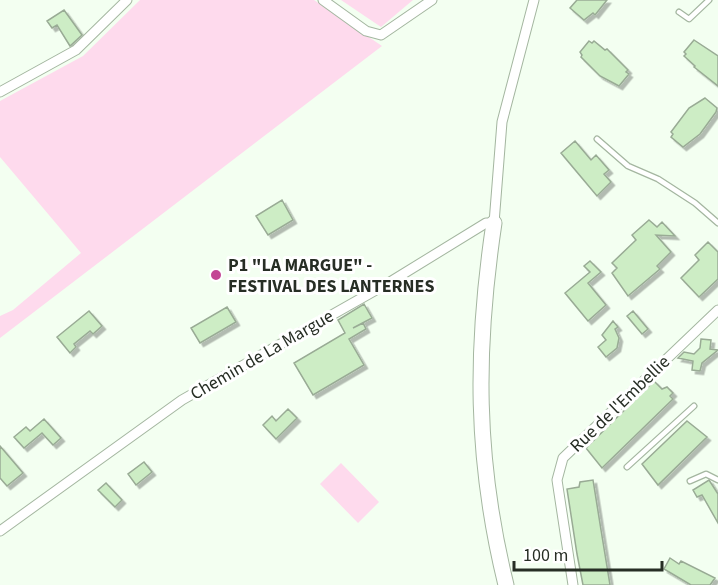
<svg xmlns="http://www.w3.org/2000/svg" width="718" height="585" viewBox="0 0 718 585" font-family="'Source Sans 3',sans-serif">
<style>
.green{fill:#fedaed}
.building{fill:#cdedc5;stroke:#99ab95;stroke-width:1.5;filter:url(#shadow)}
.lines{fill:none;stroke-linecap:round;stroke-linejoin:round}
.lane-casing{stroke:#a4b6a0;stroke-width:7}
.street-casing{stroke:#a4b6a0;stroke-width:11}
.primary-casing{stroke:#a4b6a0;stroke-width:17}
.lane{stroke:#fff;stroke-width:4.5}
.street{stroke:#fff;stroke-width:9}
.primary{stroke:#fff;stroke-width:15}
.poi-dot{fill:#c34594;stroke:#fff;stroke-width:2}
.labels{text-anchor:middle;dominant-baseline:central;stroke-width:6;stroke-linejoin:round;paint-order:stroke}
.poi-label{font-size:18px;font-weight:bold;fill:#272e25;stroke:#fff;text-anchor:start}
.street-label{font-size:18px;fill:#272e25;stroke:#fff}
</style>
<defs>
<filter id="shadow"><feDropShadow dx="3.5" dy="3.5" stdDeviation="0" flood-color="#0004"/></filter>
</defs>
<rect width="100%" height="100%" fill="#f3fff1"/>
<path class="green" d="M140,0h174l68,46 -382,292v-22l13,-6 68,-57 -81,-96v-56l83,-45z
M341,0h72l-32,27z
M341,463l38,39 -21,21 -38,-39z"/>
<path class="building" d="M577,0h30l-12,15 -2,-2 -9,7 -14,-12z
M64,10l18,25 -12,11 -13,-21 -5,3 -5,-7z
M694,40l24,16v30l-24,-19 1,-1 -11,-10 2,-2 -2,-2z
M589,41l3,2 2,-2 11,9 2,-1 21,21 -2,2 3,2 -10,12 -19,-10 -19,-19 1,-2 -2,-3z
M705,98l12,10 -1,4 -16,22 -17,13 -12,-10 2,-3 -2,-2 18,-24z
M575,141l16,19 5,-5 13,15 -5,4 7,8 -14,14 -36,-43z
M282,200l11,20 -25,15 -12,-19z
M649,220l8,7 5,-5 13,14 -19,-1 15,17 -14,14 3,3 -32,27 -16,-23 5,-5 -5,-5 24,-23 -4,-5z
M708,242l10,10v27l-19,18 -18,-19 18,-18 -4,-5z
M590,261l11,11 -13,11 18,22 -18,16 -23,-28 25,-21 -6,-6z
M364,304l8,14 -19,10 10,-5 3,6 -17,10 15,26 -51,30 -19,-32 51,-30 -7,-13z
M227,307l9,15 -36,21 -9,-15z
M89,311l13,15 -9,8 -3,-3 -16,13 2,3 -6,6 -13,-16z
M633,311l15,18 -6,5 -15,-18z
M613,321l5,6 -3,2 4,9 -2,10 -11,9 -8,-10 8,-7 -4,-5z
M701,339l10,1 -1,9 8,1 -16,13 -2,8 -8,-1 1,-9 -15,-3 6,-6 10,2 6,-6z
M654,381l8,8 5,-2 6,6 -3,3 3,3 -71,69 -16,-20z
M288,409l9,9 -21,21 -13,-14 9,-9 4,5z
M44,419l17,19 -8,7 -11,-12 -18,15 -10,-11 12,-10 4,4z
M687,421l20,16 -49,48 -16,-21z
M0,446l23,27 -16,13 -7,-8z
M144,462l8,10 -16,13 -8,-11z
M593,480l8,50 9,55h-27l-6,-31 -10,-65 12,-2 1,-5z
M709,480l9,14v29l-16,-28 -5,2 -4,-7z
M106,483l16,17 -7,7 -17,-17z
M670,558l9,6 2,-3 34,17 -5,7h-19l-27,-16z"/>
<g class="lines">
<g class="lane-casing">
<path id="lane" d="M679,12l10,7 20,-19
M597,139l31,27 30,13 37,24 23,20
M627,467l67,-61
M690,481l16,-7 12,6"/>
</g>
<g class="street-casing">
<path id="street" d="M323,0l43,31 15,4 51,-35
M0,92l76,-42 51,-50
M0,531l182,-131 208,-118 96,-59h8l8,-101 32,-122
M573,585l-16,-105 6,-22 155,-148"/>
</g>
<g class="primary-casing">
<path id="primary" d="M494,223c-19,127 -19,236 12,362"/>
</g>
<use href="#lane" class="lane"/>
<use href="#street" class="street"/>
<use href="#primary" class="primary"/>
</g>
<circle class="poi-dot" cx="216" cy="275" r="6"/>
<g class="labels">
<g class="poi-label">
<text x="228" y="265">P1 "LA MARGUE" -<tspan x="228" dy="21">FESTIVAL DES LANTERNES</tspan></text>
</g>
<g class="street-label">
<text transform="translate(262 355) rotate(-30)">Chemin de La Margue</text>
<text transform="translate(620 404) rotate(-44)">Rue de l'Embellie</text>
</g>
</g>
<path d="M514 561v9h148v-9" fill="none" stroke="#272e25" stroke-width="3"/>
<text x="523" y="561" font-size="18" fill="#272e25" stroke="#ffffff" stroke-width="4.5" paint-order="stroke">100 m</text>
</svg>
